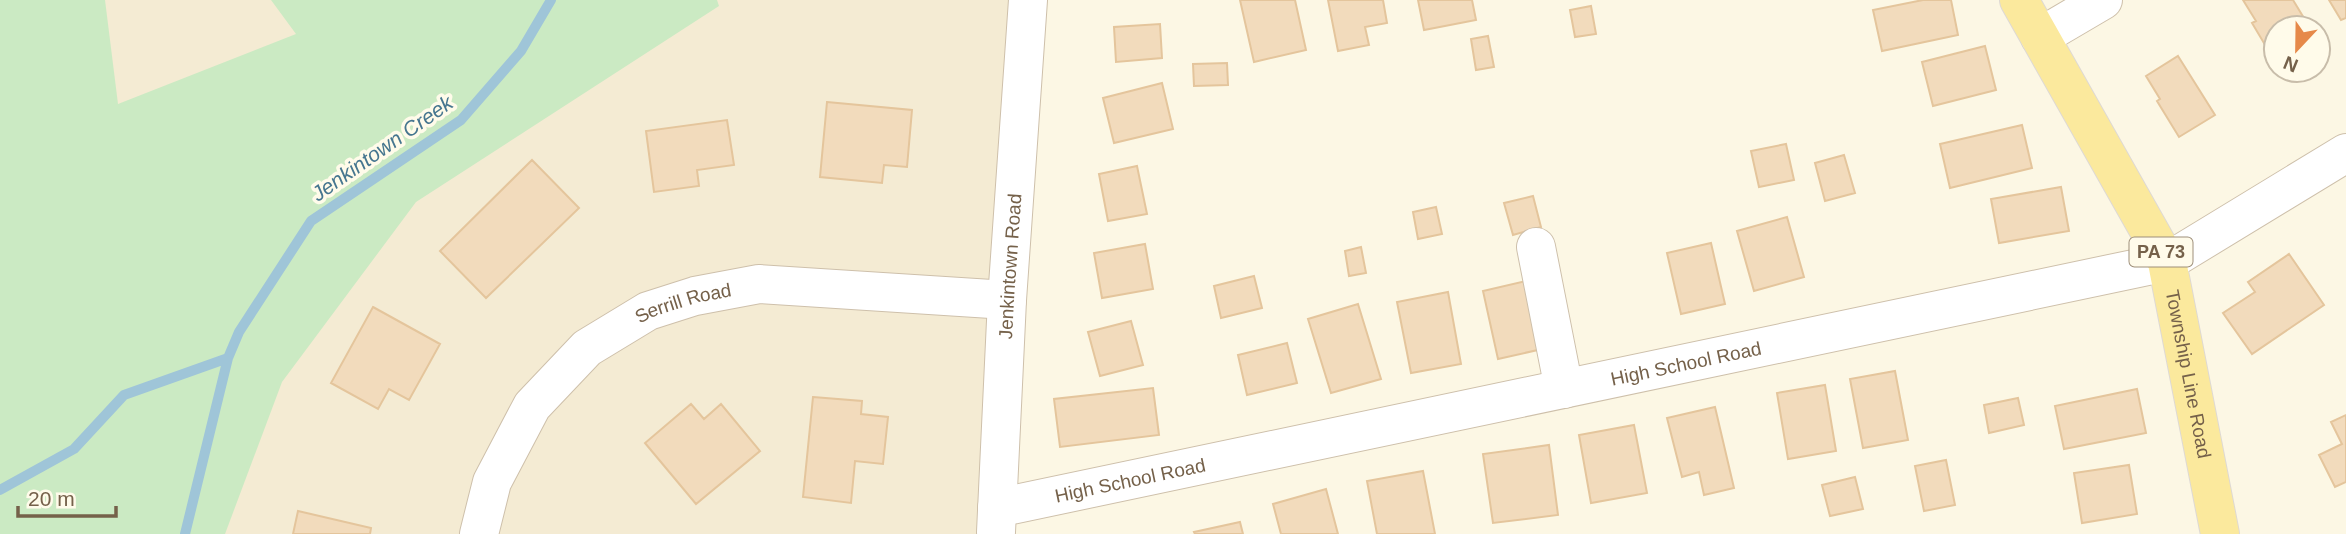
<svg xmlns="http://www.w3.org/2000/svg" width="2346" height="534" viewBox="0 0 2346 534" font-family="Helvetica,sans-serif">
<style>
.residential{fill:#f4ebd3}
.green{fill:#cbeac3}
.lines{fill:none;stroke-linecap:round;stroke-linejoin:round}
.stream{stroke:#9fc5d8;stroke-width:10}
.building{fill:#f2dbbc;stroke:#e4c59c;stroke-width:2}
.minor-casing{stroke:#cec0ab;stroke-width:40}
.major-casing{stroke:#ded9d4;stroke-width:40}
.minor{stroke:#fff;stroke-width:38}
.major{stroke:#fbe99d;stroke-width:38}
.labels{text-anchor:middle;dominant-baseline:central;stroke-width:7;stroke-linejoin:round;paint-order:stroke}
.shield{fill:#fffbea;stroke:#9e8f7a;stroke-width:2}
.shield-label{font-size:18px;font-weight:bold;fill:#75614a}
.street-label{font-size:19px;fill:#75614a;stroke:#fffbea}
.water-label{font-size:21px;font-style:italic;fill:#46768f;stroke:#fffbea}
</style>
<rect width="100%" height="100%" fill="#fcf7e4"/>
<path class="residential" d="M0,0h1016l-33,534h-983z"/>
<path class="green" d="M0,0h105l13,104 178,-70 -25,-34h446l2,6 -303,196 -134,180 -57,152h-225z"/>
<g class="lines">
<path class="stream" d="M0,490l74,-41 50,-54 104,-37
M185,534l43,-176 11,-26 72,-111 150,-101 60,-69 30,-51"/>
</g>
<path class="building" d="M1240,0h55l11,50 -52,12z
M1328,0h55l4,23 -22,4 4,18 -31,6z
M1418,0h54l4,20 -52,10z
M1923,0h28l7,35 -76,16 -9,-41z
M2243,0h50l17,28h-34v30l-2,2 -22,-37 4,-2z
M2329,0h17v18l-5,2z
M1591,6l5,28 -21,3 -5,-27z
M1160,24l2,34 -46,4 -2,-35z
M1488,36l6,31 -18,3 -5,-31z
M1985,46l11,44 -63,16 -11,-44z
M2178,56l37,59 -36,22 -22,-36 3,-2 -14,-23z
M1227,63l1,22 -34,1 -1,-22z
M1162,83l11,46 -59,14 -11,-45z
M827,102l85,8 -5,57 -23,-2 -2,18 -62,-6z
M727,120l7,45 -37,5 2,16 -45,6 -8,-61z
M2022,125l10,43 -82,20 -10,-44z
M1786,144l8,36 -35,7 -8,-36z
M1844,155l11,38 -30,8 -10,-38z
M532,160l47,48 -93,90 -46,-47z
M1137,166l10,48 -39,7 -9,-47z
M2061,187l8,44 -70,12 -8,-44z
M1533,196l8,31 -28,8 -9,-32z
M1436,207l6,27 -24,5 -5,-27z
M1787,217l17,60 -50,14 -17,-60z
M1711,243l14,61 -44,10 -14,-61z
M1145,244l8,45 -51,9 -8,-45z
M1361,247l5,26 -17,3 -4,-25z
M2289,254l35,51 -72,49 -29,-41 32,-21 -7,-10z
M1254,276l8,32 -41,10 -7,-32z
M1535,279l16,68 -53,12 -15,-68z
M1448,292l13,72 -50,9 -14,-71z
M1358,304l23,75 -50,14 -23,-74z
M373,307l67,37 -31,56 -20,-11 -11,20 -47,-26z
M1131,321l12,44 -43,11 -12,-44z
M1287,343l10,40 -50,12 -9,-40z
M1895,371l13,69 -45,8 -13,-69z
M1825,385l11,66 -48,8 -11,-66z
M1153,388l6,47 -99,12 -6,-48z
M2137,389l9,44 -82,16 -9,-43z
M813,397l49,4 -1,13 27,3 -5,47 -28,-3 -4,42 -48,-6z
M2018,398l6,27 -35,8 -5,-28z
M691,404l13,15 17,-15 39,47 -64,53 -51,-61z
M1715,407l19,81 -30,7 -5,-23 -17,5 -15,-59z
M2346,415v67l-11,5 -16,-32 23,-11 -11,-22z
M1634,425l13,68 -56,10 -12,-68z
M1549,445l9,70 -65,8 -10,-69z
M1946,460l9,45 -31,6 -9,-45z
M2129,465l8,49 -55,9 -8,-50z
M1423,471l12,63h-58l-10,-53z
M1855,477l8,32 -33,7 -8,-31z
M1326,489l12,45h-57l-8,-30z
M298,511l73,17 -1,6h-77z
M1240,522l3,12h-48l-1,-2z"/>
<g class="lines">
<g class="minor-casing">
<g id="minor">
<path d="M2040,37l63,-37"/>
<path d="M1536,247l28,142"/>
<path id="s1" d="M997,508l1170,-246 179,-109"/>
<path id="s2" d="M996,532l11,-232 21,-300"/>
<path id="s3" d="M479,534l13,-52 40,-76 55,-58 61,-37 47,-15 64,-12 248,16"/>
</g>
</g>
<g class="major-casing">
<g id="major">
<path id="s4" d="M2019,0l148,262 53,272"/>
</g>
</g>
<use href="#minor" class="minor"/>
<use href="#major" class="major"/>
</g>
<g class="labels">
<rect class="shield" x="2129.5" y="237.5" width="63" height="29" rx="5"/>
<g class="shield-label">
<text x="2161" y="252">PA 73</text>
</g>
<g class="street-label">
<text stroke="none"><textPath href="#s2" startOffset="266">Jenkintown Road</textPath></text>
<text stroke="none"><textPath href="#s3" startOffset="327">Serrill Road</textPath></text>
<text stroke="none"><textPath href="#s1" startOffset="704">High School Road</textPath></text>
<text stroke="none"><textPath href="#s4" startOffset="415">Township Line Road</textPath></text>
<text stroke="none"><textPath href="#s1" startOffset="136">High School Road</textPath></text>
</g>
<g class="water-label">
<text transform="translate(382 148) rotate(-35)">Jenkintown Creek</text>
</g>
</g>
<g transform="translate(2297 49) rotate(202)"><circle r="33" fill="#fffbea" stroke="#c8bdaa" stroke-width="2"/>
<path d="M0-5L12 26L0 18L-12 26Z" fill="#e68949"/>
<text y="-10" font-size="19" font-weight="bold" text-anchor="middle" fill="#75614a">N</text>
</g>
<path d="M18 506v10h98v-10" fill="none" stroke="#75614a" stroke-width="3.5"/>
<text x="28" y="506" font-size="21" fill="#75614a" stroke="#fffbea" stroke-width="5" paint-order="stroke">20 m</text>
</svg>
